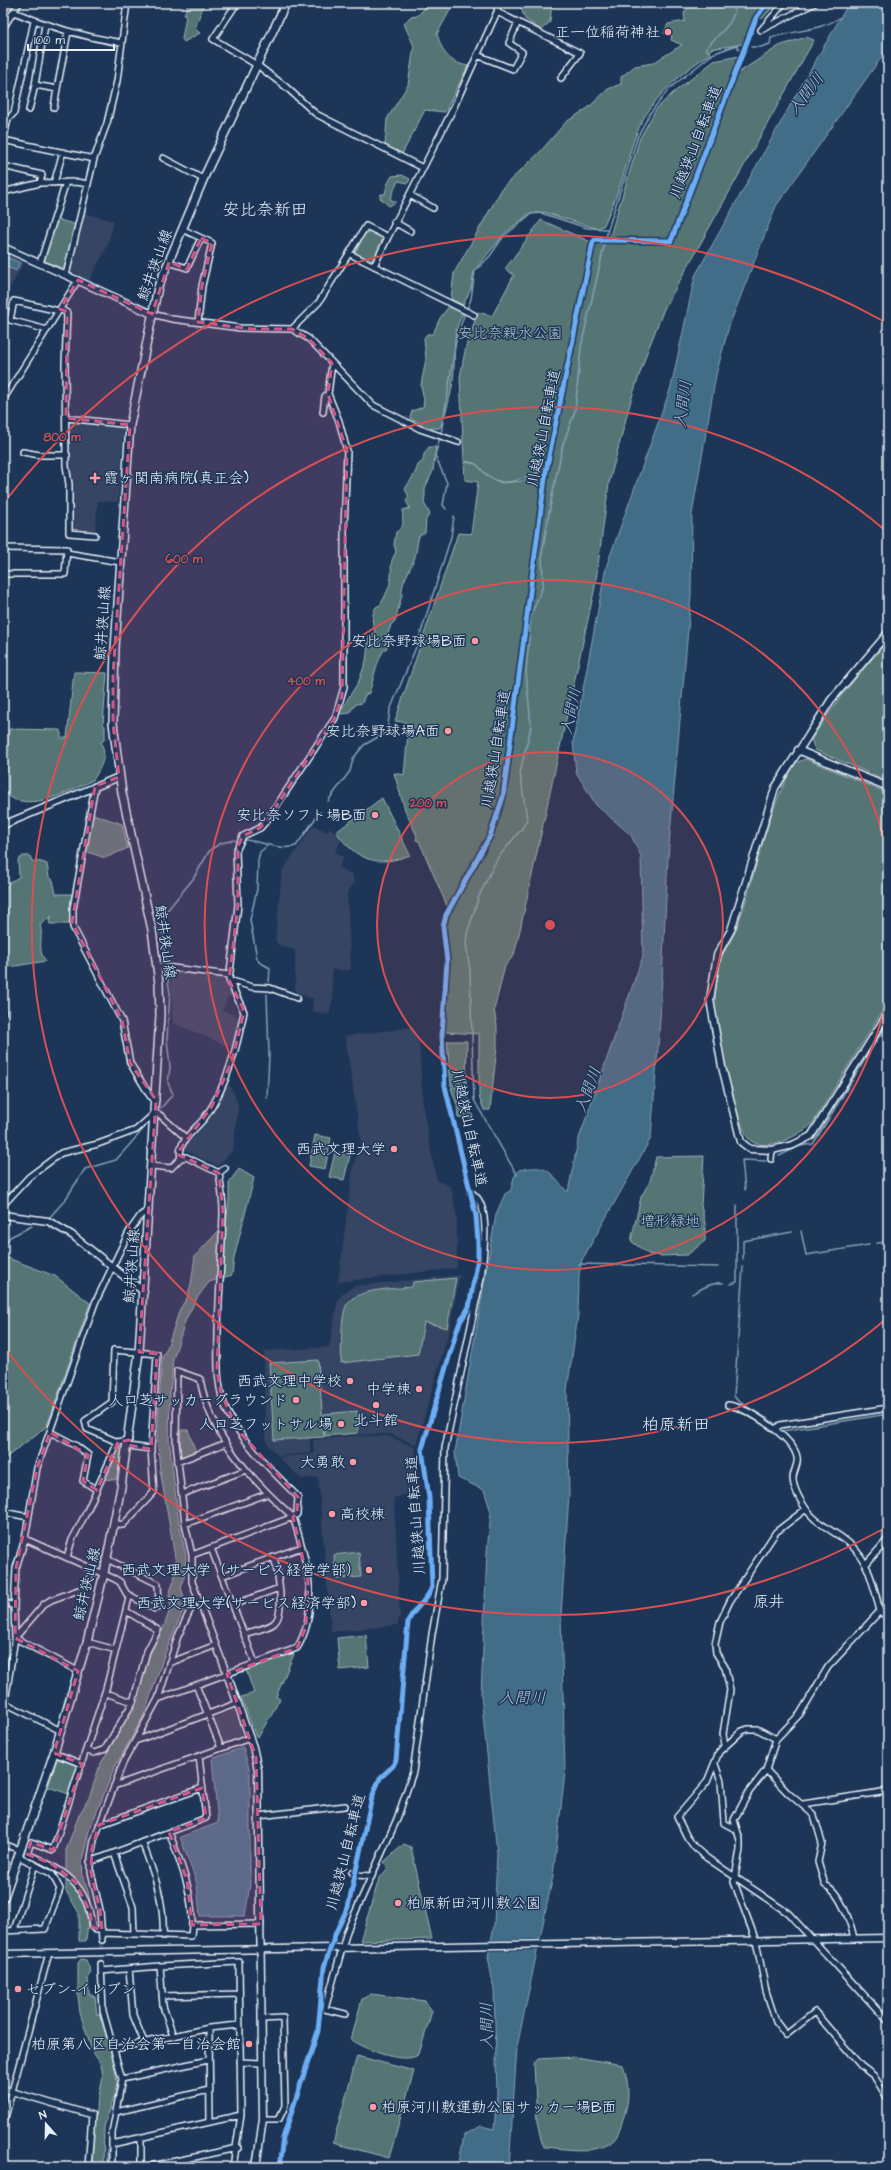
<svg xmlns="http://www.w3.org/2000/svg" width="891" height="2170" viewBox="0 0 891 2170" font-family="'Architects Daughter','Klee One',sans-serif">
<style>
.built{fill:#344464}
.green{fill:#547575;stroke:#9eb3b6}
.water{fill:#426d89;stroke:#84a2b5}
.pier{fill:#1d3557}
.lines{fill:none;stroke-linecap:round;stroke-linejoin:round}
.stream{stroke:#84a2b5;stroke-width:1.5}
.minor-tunnel{stroke:#3b516f;stroke-width:5;stroke-dasharray:5 2.5;stroke-linecap:butt}
.minor-casing{stroke:#e8f1f8;stroke-width:8}
.tertiary-casing{stroke:#e8f1f8;stroke-width:9}
.secondary-casing{stroke:#e8f1f8;stroke-width:10}
.minor{stroke:#1d3557;stroke-width:5}
.tertiary{stroke:#1d3557;stroke-width:6}
.secondary{stroke:#1d3557;stroke-width:7}
.cycleway-casing{stroke:#1d3557;stroke-width:8}
.cycleway{stroke:#6dadf4;stroke-width:5}
.marked{fill:#cd598a;fill-opacity:0.2;stroke:#cd598a;stroke-width:3;stroke-dasharray:8 5;stroke-linejoin:round}
.ring{fill:none;stroke:#da5052;stroke-width:2}
.poi-dot{fill:#ff9aa2;stroke:#1d3557;stroke-width:1.5}
.labels{text-anchor:middle;dominant-baseline:central;stroke-width:3;stroke-linejoin:round;paint-order:stroke}
.poi-label{font-size:15px;fill:#e8f1f8;stroke:#1d3557;text-anchor:end}
.street-label{font-size:15px;fill:#e8f1f8;stroke:#1d3557}
.park-label{font-size:15px;fill:#b4c6ca;stroke:#1d3557}
.water-label{font-size:16px;font-style:italic;fill:#aec3d1;stroke:#1d3557}
.neighbourhood-label{font-size:16px;fill:#e8f1f8;stroke:#1d3557}
.quarter-label{font-size:17px;fill:#e8f1f8;stroke:#1d3557}
.centre{fill:#da5052;stroke:#1d3557;stroke-width:2}
.ring-label{font-size:12px;text-anchor:middle;font-weight:bold;fill:#da5052;stroke:#1d3557;stroke-width:3;stroke-linejoin:round;paint-order:stroke}
</style>
<rect width="100%" height="100%" fill="#1d3557"/>
<filter id="ink" filterUnits="userSpaceOnUse"><feTurbulence type="fractalNoise" baseFrequency=".025" numOctaves="2"/><feDisplacementMap in="SourceGraphic" scale="8" xChannelSelector="R" yChannelSelector="G"/><feConvolveMatrix kernelMatrix="1 2 1 2 8 2 1 2 1" color-interpolation-filters="sRGB"/></filter>
<g filter="url(#ink)">
<path class="built" d="M84,213l30,8 -6,24 -19,36 -20,-11z
M3,251l22,10 -22,39z
M70,420l52,6 2,3 -6,73 -20,-1 -3,32 -25,-2 -2,-109z
M314,825l13,7 3,-5 11,14 -6,11 9,5 -5,10 14,8 1,7 -7,12 4,76h-19l1,29 -4,16 -17,-4 1,-12 -18,-7v-42l-17,-5 -3,-5 7,-69z
M170,971l51,6 6,6 10,17 -9,-4 -6,14 19,8 -9,30 -59,-25z
M413,1027l6,13 4,67 9,50 5,23 14,7 6,31v50l-119,14 15,-115 8,-26 -16,-105z
M226,1084l4,2 4,8 4,10v6l-5,40 -15,16 -34,-16 -1,-3 28,-33z
M460,1275l-11,57 -33,113 -26,-11 -40,1 -40,3v15l-32,3 -10,-11 -3,-11 -1,-83 65,-4 9,-47 5,-7 11,-7z
M352,1436h36l27,11 5,43 -26,8 6,118 -3,9 -66,7 -13,-155 -17,2 -23,-22 36,-3 -1,-14z
M234,1710l10,28 -20,7 -2,-1 -9,-26z"/>
<path class="green" d="M188,3h16l-9,26 5,4 -16,9 -2,-3 4,-23 -2,-1z
M426,3h28l-17,31c6,19 11,28 31,32l-23,46 -20,-2 -23,44 -17,-8 2,-27 21,-34 6,-39 -10,-22 6,-7 7,-1 10,-10z
M519,3h35l-3,9 -1,10 -9,8 -16,-11z
M692,3h72l-12,21 -8,20 -34,5 -1,6c-26,15 -57,44 -70,72 -8,19 -13,41 -20,61 -4,13 -10,25 -15,37l-5,3 -8,-1 -47,-15 -15,2 -24,19 -31,38 -3,18 -8,16 -12,-6 3,-26 49,-86 37,-35 26,-30 22,-14 20,-19 13,-5v-7l14,-11 18,-3 29,-18 -11,-5 1,-4 -8,-3 4,-9 17,-3 -1,-8z
M767,3h9l-13,15 -6,1z
M806,37l8,3 -150,269 -17,43 -16,48 -22,83 -14,104 -75,343 -6,25 -9,11 -11,44 3,16v21l-7,63h-6l-5,-13v-63l-33,-2 -1,-18 3,-44 -4,-48 50,-92 13,-44 37,-292 50,-250 6,-3 71,2 67,-170 41,-27z
M739,56l-69,183h-61l31,-101 16,-29 17,-16 41,-32z
M402,175l8,4 -2,4 -10,-2 -8,18 6,3 -7,4 -9,-8 1,-4h4l2,-9 5,-9z
M56,219l21,6 -11,45 -23,-10z
M541,220l50,22 -47,228c-18,4 -36,21 -55,6 -13,-9 -6,-12 -25,-15l-4,-84 6,-31 12,-34 14,4 22,-41 -9,-6z
M370,231l15,8 -12,24 -18,-10 9,-18z
M450,305l14,7c-12,18 -9,38 -10,58 -1,20 -7,40 -14,58 -11,2 -21,-5 -30,-10l2,-7 11,-4 1,-7 -3,-15 5,-26 -2,-21 3,-4h6l7,-16z
M429,447h7l-3,24 -8,17v7l-1,8 6,11 -4,5 -1,14 -6,3c-2,7 -2,14 -4,21 -4,12 -15,27 -13,38l-7,26 -4,4 -5,14 1,9c-9,4 -14,35 -18,45l-4,2 -3,8 -6,1 -7,9 -8,1 -2,-1 20,-32 7,-20 3,-24 6,-5c-3,-8 -4,-17 1,-25l4,-2c5,-8 10,-18 11,-28 1,-12 -2,-13 5,-25l-2,-8 2,-12c11,-6 5,-13 7,-22l7,-2 -4,-7 3,-4 -4,-8c5,-8 10,-14 13,-24l5,-4 1,-7z
M464,462l12,2 12,13 14,6 19,-2 18,-9 5,2 -41,309c-11,51 -30,79 -56,123l-28,-65 -3,-1 1,-4 -12,-26 -11,-37 10,2 5,-52 -14,-2 63,-188 13,1 7,-52 -13,-2z
M888,640v141l-73,-31 -4,-11 30,-43z
M74,672l33,1 -4,51 2,2v13l-4,4c7,13 -1,26 -8,37 -13,6 -28,14 -42,18 -15,5 -45,8 -47,-12l5,-57 52,1v8h6z
M806,759l82,34v209l-76,122c-14,12 -43,28 -61,17 -14,-8 -36,-120 -36,-139 0,-13 3,-29 6,-42 3,-11 12,-21 16,-33 20,-55 28,-113 58,-164z
M382,798l28,57c-33,13 -54,5 -74,-23z
M93,814l29,10 6,24 -23,10 -20,-7z
M23,856h7l2,5 10,1 5,2 2,13 4,3 3,14h18l-4,22 1,8h-21l-1,-3 3,-5 -12,9c4,12 -4,25 6,36l-43,7v-58c3,-8 -1,-23 7,-28 3,-2 6,-3 9,-5l-1,-17z
M447,1041h20l-1,42 -15,3z
M466,1084l1,12 6,22h-15l-1,-13 -6,-17z
M315,1135l16,3 -6,31 -16,-3z
M335,1152l15,3 -6,25 -15,-3z
M704,1156l-3,49 4,18v18l-18,14 -26,1 -13,-2 -17,-13 10,-44 9,-16 6,-24z
M239,1169l15,9 -20,80 -2,17 -23,7 -12,16 -11,21 -13,40 -3,35 -1,45 10,84 7,33 -2,22 -3,10 3,9v11l-20,48 -20,59 -29,52 -26,64 -7,30 1,17 5,13 2,10 -4,40h-7v-28l-13,-22v-41l13,-35 10,-17 11,-33 35,-61 14,-48 13,-25 9,-24 -2,-13 5,-13 2,-18 -16,-93 -3,-33 5,-80 5,-9 13,-39 7,-11 4,-14 4,-28 31,-33 3,-22v-19z
M3,1256l52,20 35,27 -43,123 -44,34z
M456,1278l-9,50 -23,-6 -6,32 -77,9c1,-14 -1,-47 6,-59 10,-16 49,-15 65,-17l1,-5z
M318,1360l6,77 -50,3 -5,-77z
M357,1411l1,22 -33,3 -1,-22z
M181,1430h7l8,22 -16,6z
M123,1444l-7,36 -11,-1 15,-33z
M359,1552l2,25 -25,2 -2,-24z
M366,1635l3,32 -29,3 -3,-32z
M292,1652l2,2 -18,43 4,2 -21,37 -3,1 -15,-40 13,-4 -8,-23z
M57,1759l20,6 1,2 -9,27 -21,-7z
M404,1844l7,3 21,92 -72,2 19,-62 9,-11 -4,-6z
M81,1959l5,1 5,12 -3,5 1,17 6,3 2,18 2,-2 13,41 5,27 -2,13 -11,33 -1,40h-11l2,-48 9,-42 -2,-13 -9,-13 -12,-38 -2,-17v-33z
M371,1994l54,7 7,10 -13,43c-13,12 -55,-5 -68,-14l11,-41z
M357,2056l57,15 -25,87 -56,-15z
M576,2057l47,8c6,18 7,33 1,51 -2,5 -3,12 -6,18 -12,24 -54,14 -75,13l-6,-24 -3,-59 4,-5z"/>
<path class="water" d="M849,3h39v45l-112,158 -47,120 -13,49 -24,139 -1,81 -23,262 -8,163 -9,118 -69,122 -3,14 -1,41 -11,75 2,105 -8,120 4,157 -12,104 -36,171 -8,120h-51l6,-32 17,-9 13,3 3,-36 -3,-103 -6,-33 6,-32 3,-72 -16,-158 6,-144 4,-39 -7,-22 -26,-12 -3,-26 41,-238 9,-20 6,-4 3,-13 5,-7c32,-7 29,3 49,22l10,-51 65,-185 -2,-100 -10,-21 -35,-30 -20,-33 -3,-30 33,-175 65,-180 24,-111 102,-183z
M3,255l17,8 -4,8 -13,-6z
M243,1747l7,25v112l-5,32h-45l-3,-32 -17,-47 38,-14 -6,-64z"/>
<path class="pier" d="M541,1939l-2,11 -52,1 2,-11z"/>
<g class="lines">
<path class="stream" d="M709,45c11,-13 27,-22 26,-42
M708,46l-2,3 6,6
M751,47h10l9,-3 1,-6c24,-8 49,-7 70,-21
M715,53l22,-8 2,5
M467,309l4,-10 4,-28 15,-15 13,-19 28,-23 10,-1 46,15 21,1
M441,434l16,-99 8,-22
M440,438l-5,17 12,28 -4,22 3,4
M328,801l22,-30 3,-12 6,-8 5,-6 23,-13 3,-22 27,-65 34,-108 3,-21
M244,840c19,1 33,11 52,6l24,-34
M268,845l-8,7 -2,8 -1,29 -7,31 7,38 2,4 11,6 -1,14
M166,965l-4,-40 3,-12 28,-34 17,-29 11,-7 14,-3
M267,994l2,61 -2,43
M161,1108l12,-14 -5,-11 2,-16 -3,-28 3,-46 -4,-24
M779,1156l21,-10 13,-2 75,-122
M517,1175l-43,-75 -4,-130 -4,-26 1,-10 12,-38 18,-37 26,-32 4,-8 -7,-46 11,-47 -5,-54 5,-57 12,-29 -1,-32 10,-58 11,-52 12,-33 6,-64 27,-118 30,-93 12,-23 20,-25 44,-35
M745,1190l-3,-30 24,1
M49,1218l16,-18 20,-31 31,-9 30,-34
M801,1231l5,24 63,-10
M877,1243l11,-1
M3,1247l7,-10 22,-11
M743,1259v-18l49,-9
M579,1264l139,3
M743,1267l-9,129 4,5 36,22
M731,1284l6,-2v-77
M3,1286v18
M692,1294c9,-5 22,-13 31,-11
M782,1431l106,-17
M107,2167v-17"/>
<path class="minor-tunnel" d="M101,1964l1,-24"/>
<g class="minor-casing">
<path id="minor" d="M237,3l-24,36 44,26 29,22 30,27 107,54
M784,3l-23,27 54,-27
M14,12c35,15 70,25 108,31
M497,12l83,41 -19,25
M45,25l-10,60 22,4 11,-57
M3,28l16,-25
M477,55l36,14 9,-17 -13,-9 9,-21
M54,107l3,-18
M29,110l6,-25
M3,140l91,19 13,-36 10,-42 10,-78
M3,140l5,-21 6,-6 20,-92
M163,158l40,21
M3,166l39,9 -2,8 -37,9
M40,183l36,-1 12,2
M54,183l9,-31
M410,195l23,13
M394,222l16,9
M182,229l30,14 -10,43 -4,36
M350,254l124,61
M169,262l18,6 14,-30
M40,263l26,-81
M374,266l14,-29
M66,275l28,-116
M60,309l7,4 -2,51 1,102 3,18v49l26,2
M152,314l20,5 68,9 52,1 17,10 64,66 47,24 38,13
M292,329l27,-27 47,-76 22,11 64,-126 45,-99 1,-9
M47,330l-37,-10 4,-19 45,10
M3,400l75,-120
M323,412l2,-16 3,-2
M66,418l64,7
M23,452l17,3h27
M3,548l64,1 -2,25h-62
M67,553l53,9
M95,786l-22,123v18l49,94 8,42 20,33 6,4
M157,966l72,9
M229,980l23,7 18,1 27,10
M3,1000v12
M181,1158c-5,-17 16,-29 25,-42 21,-30 31,-69 38,-104l-15,-32 9,-75 -2,-54 7,-15 17,-8 7,-8 68,-102 9,-31v-159l3,-77 -8,-30 -11,-27 4,-31
M771,1159l1,-9
M152,1166l19,2 10,-10 5,-1 33,16 6,-5
M3,1205l26,-28 32,-24 37,-9 38,-14 19,-17 5,2 26,23
M728,1405c20,3 65,32 69,52 2,7 -4,14 -4,21 0,10 7,22 13,31 8,12 23,20 35,28 28,19 31,44 39,74l-52,56 -28,47 -24,25 -10,31 -17,22 -15,28 6,20v10l-6,32 22,59 10,50 10,31 10,13 29,-23 46,54 13,10 14,23
M775,1429l5,-4 108,-17
M50,1432l25,13 13,10 -5,26 14,9
M128,1446l23,3
M177,1462l49,-19
M182,1494l64,-24
M3,1512l25,5
M114,1523l9,2 31,-33 -3,-43 6,-95 -43,-4 -2,52 -27,19 2,8 31,13 11,-2
M185,1524l82,-30
M25,1539l90,40 5,3 9,16 -23,91 -53,161 -22,-8 -4,12c36,15 61,30 65,73l4,3h6
M211,1548l44,115
M192,1555l101,-38c-42,-38 -83,-81 -93,-138l-23,-8 -1,72 9,81 7,31v27l35,92
M67,1557l5,-17 15,-29 31,-69
M107,1559l51,25 1,22 -4,3 -28,-15
M866,1564l22,-25
M222,1576l80,-29
M3,1602l11,4
M233,1605l46,-17
M880,1611l8,7
M244,1634c9,-3 21,-5 29,-10 14,-9 4,-54 1,-67
M87,1642l29,8
M169,1663l47,-18
M78,1671l-63,-33 29,-34 7,-4 30,-11 14,-19
M196,1685l25,63
M105,1693l28,9
M158,1699l139,-51c24,-39 9,-91 -4,-131l4,-3 1,-17c-25,-25 -54,-52 -70,-84 -13,-26 -10,-54 -10,-83 1,-39 4,-78 5,-118 0,-13 -2,-26 -4,-39
M5,1703l56,28
M3,1715l12,-77 -1,-32 2,-38 9,-29 12,-71 58,-165 34,-71 12,-17 8,-5
M776,1739l-19,-10h-9l-6,2 -23,21 -12,30 -30,35 10,20 8,11 12,10 81,55 100,108
M135,1741l103,-38
M725,1745l-2,-11 7,-44 -5,-23 -9,-14 -1,-9 5,-22 10,-21 46,-69 30,-23
M87,1751l7,2 11,-4 28,-47 14,-51 11,-21 -32,-19
M54,1753l28,11
M715,1764l6,17 3,42 13,7
M766,1770l22,23 26,22 8,28 -4,19 7,23c15,6 26,38 29,54
M114,1786l136,-48
M803,1804l85,-13
M259,1816l86,-10
M99,1825l103,-37
M142,1842c12,31 23,60 21,94
M3,1844l17,6
M114,1853l19,54 1,27 57,2c5,-36 -9,-70 -22,-104
M90,1862l116,-44 -7,-62
M352,1872l3,3 17,1
M192,1925l69,-1
M14,1930l21,-65
M3,1931l42,-2 15,-40 -8,-15 -34,-18
M102,1933l32,1
M102,1940l-2,-30 -9,-38v-15l3,-17 29,-77 35,-64 20,-63 19,-40
M101,1964l2,47 19,68 -10,54v34
M160,1966l3,40 10,30
M129,1969l4,46 11,27
M101,1971l59,-5 79,-4 2,153 -8,52
M162,1996l77,-2
M345,2014l-20,-5 22,-78 50,-112 16,-47 19,-138 10,-55 3,-131 36,-170c2,-20 12,-76 -11,-86
M262,2019l21,-1 2,88 -6,13h-16
M209,2028l1,94
M115,2049l94,-21 30,-3
M240,2062l22,1
M122,2079l86,-19
M3,2089l89,26 -4,52
M116,2112l93,-22
M3,2125l46,-172
M112,2144l129,-29
M141,2167v-30
M147,2167l91,-19"/>
</g>
<g class="tertiary-casing">
<path id="tertiary" d="M3,247l149,67
M888,633l-57,67 -56,88 -44,142 -14,25 -7,45 12,67 19,75 9,7 22,1 21,-5 18,-9 77,-123
M798,750l90,37
M3,825l116,-48
M3,1215l45,6 24,14 72,57
M227,1674l26,73 5,23 5,349 -7,48
M3,1954l885,-16"/>
</g>
<g class="secondary-casing">
<path id="secondary" d="M3,1900l51,-147 33,-111 17,-69 17,-86 18,-135 21,-337 -1,-32 -7,-53 -30,-137 -9,-70 2,-75 15,-223 28,-138 48,-114 80,-170"/>
</g>
<use href="#minor" class="minor"/>
<use href="#tertiary" class="tertiary"/>
<use href="#secondary" class="secondary"/>
<g class="cycleway-casing">
<path id="cycleway" d="M279,2167l4,-29 35,-107 6,-64 12,-35 12,-25 24,-110 8,-19 13,-12 3,-6 12,-138c5,-14 19,-20 24,-35l-3,-89 -7,-49 34,-116 4,-11 9,-15 9,-49v-16l-2,-26 -31,-130 -3,-51 5,-74 -4,-34 3,-12 44,-79 13,-39 43,-326 47,-229 2,-2 76,1 85,-223 11,-15"/>
</g>
<use href="#cycleway" class="cycleway"/>
</g>
</g>
<path class="marked" d="M201,238l11,5 -10,43 -4,36 54,7h40l17,10 23,24 -4,31 19,57 -5,245 -7,22 -68,102 -7,8 -17,8 -5,10v59l-9,75 14,28v8l-11,45 -20,45 -35,48 42,19 4,38 -6,159 4,23 17,37 60,67 -1,17 -4,3 15,63 -2,47 -9,21 -70,26 29,83 5,167 -69,1 -5,-45 -18,-48 37,-14 -4,-30 -103,37 -7,24 -1,23 9,38 2,20 -10,-3 -2,-15 -15,-30 -23,-18 -25,-10 4,-12 22,8 29,-86 -28,-11 24,-82 -63,-33 1,-70 21,-100 13,-36 38,23 -5,26 14,9 21,-48 11,-2 -1,5 23,4 6,-95 -18,-2 17,-252 -26,-37 -8,-42 -50,-99 23,-136 24,-9 -6,-54v-48l17,-250 -64,-7 1,-106 -7,-3 18,-29 74,34 17,-52 18,7z"/>
<circle cx="550" cy="925" r="173" fill="#da5052" fill-opacity=".12"/>
<g class="ring">
<circle cx="550" cy="925" r="173"/>
<path d="M887 997A345 345 0 1 1 887 853"/>
<path d="M886 1319A518 518 0 1 1 886 531"/>
<path d="M885 1528A690 690 0 0 1 6 1350M6 500A690 690 0 0 1 885 322"/>
</g>
<g class="poi-dot">
<circle cx="668" cy="32" r="4"/>
<path d="M93 472h4v4h4v4h-4v4h-4v-4h-4v-4h4z"/>
<circle cx="475" cy="641" r="4"/>
<circle cx="448" cy="731" r="4"/>
<circle cx="375" cy="815" r="4"/>
<circle cx="394" cy="1149" r="4"/>
<circle cx="350" cy="1381" r="4"/>
<circle cx="419" cy="1389" r="4"/>
<circle cx="296" cy="1400" r="4"/>
<circle cx="376" cy="1405" r="4"/>
<circle cx="341" cy="1424" r="4"/>
<circle cx="353" cy="1462" r="4"/>
<circle cx="332" cy="1514" r="4"/>
<circle cx="369" cy="1570" r="4"/>
<circle cx="364" cy="1603" r="4"/>
<circle cx="398" cy="1903" r="4"/>
<circle cx="18" cy="1989" r="4"/>
<circle cx="249" cy="2044" r="4"/>
<circle cx="373" cy="2107" r="4"/>
</g>
<g class="labels">
<g class="poi-label">
<text x="660" y="32">正一位稲荷神社</text>
<text x="104" y="478" text-anchor="start">霞ヶ関南病院(真正会)</text>
<text x="467" y="641">安比奈野球場B面</text>
<text x="440" y="731">安比奈野球場A面</text>
<text x="367" y="815">安比奈ソフト場B面</text>
<text x="386" y="1149">西武文理大学</text>
<text x="342" y="1381">西武文理中学校</text>
<text x="411" y="1389">中学棟</text>
<text x="288" y="1400">人口芝サッカーグラウンド</text>
<text x="376" y="1420" text-anchor="middle">北斗館</text>
<text x="333" y="1424">人口芝フットサル場</text>
<text x="345" y="1462">大勇敢</text>
<text x="340" y="1514" text-anchor="start">高校棟</text>
<text x="361" y="1570">西武文理大学（サービス経営学部）</text>
<text x="356" y="1603">西武文理大学(サービス経済学部)</text>
<text x="406" y="1903" text-anchor="start">柏原新田河川敷公園</text>
<text x="26" y="1989" text-anchor="start">セブン-イレブン</text>
<text x="241" y="2044">柏原第八区自治会第一自治会館</text>
<text x="381" y="2107" text-anchor="start">柏原河川敷運動公園サッカー場B面</text>
</g>
<g class="street-label">
<text transform="translate(696 142) rotate(-69)">川越狭山自転車道</text>
<text transform="translate(155 265) rotate(-70)">鯨井狭山線</text>
<text transform="translate(544 428) rotate(-79)">川越狭山自転車道</text>
<text transform="translate(103 623) rotate(-86)">鯨井狭山線</text>
<text transform="translate(496 749) rotate(-81)">川越狭山自転車道</text>
<text transform="translate(165 942) rotate(82)">鯨井狭山線</text>
<text transform="translate(469 1128) rotate(78)">川越狭山自転車道</text>
<text transform="translate(132 1266) rotate(-86)">鯨井狭山線</text>
<text transform="translate(416 1515) rotate(-94)">川越狭山自転車道</text>
<text transform="translate(87 1584) rotate(-77)">鯨井狭山線</text>
<text transform="translate(346 1852) rotate(-76)">川越狭山自転車道</text>
</g>
<g class="park-label">
<text x="510" y="333">安比奈親水公園</text>
<text x="670" y="1221">増形緑地</text>
</g>
<g class="water-label">
<text transform="translate(806 94) rotate(-52)">入間川</text>
<text transform="translate(683 404) rotate(-83)">入間川</text>
<text transform="translate(571 711) rotate(-78)">入間川</text>
<text transform="translate(588 1090) rotate(-70)">入間川</text>
<text x="522" y="1698">入間川</text>
<text transform="translate(487 2026) rotate(-91)">入間川</text>
</g>
<g class="neighbourhood-label">
<text x="769" y="1602">原井</text>
</g>
<g class="quarter-label">
<text x="265" y="210">安比奈新田</text>
<text x="676" y="1425">柏原新田</text>
</g>
</g>
<circle cx="550" cy="925" r="6" class="centre"/>
<g class="ring-label">
<text x="62" y="441">800 m</text>
<text x="184" y="563">600 m</text>
<text x="306" y="685">400 m</text>
<text x="428" y="807">200 m</text>
</g>
<rect width="891" height="2170" fill="none" stroke="#1d3557" stroke-width="16"/>
<rect x="8" y="8" width="875" height="2154" fill="none" stroke="#e8f1f8" stroke-width="1.5" filter="url(#ink)"/>
<g transform="translate(46 2124) rotate(340)" stroke="#1d3557" stroke-width="3" paint-order="stroke">
<path d="M0-3L7 15L0 10L-7 15Z" fill="#e8f1f8"/>
<text y="-6" font-size="11" font-weight="bold" text-anchor="middle" fill="#e8f1f8">N</text>
</g>
<path d="M28 44v6h86v-6" fill="none" stroke="#e8f1f8" stroke-width="2"/>
<text x="34" y="44" font-size="12" fill="#e8f1f8" stroke="#1d3557" stroke-width="3" paint-order="stroke">100 m</text>
</svg>
